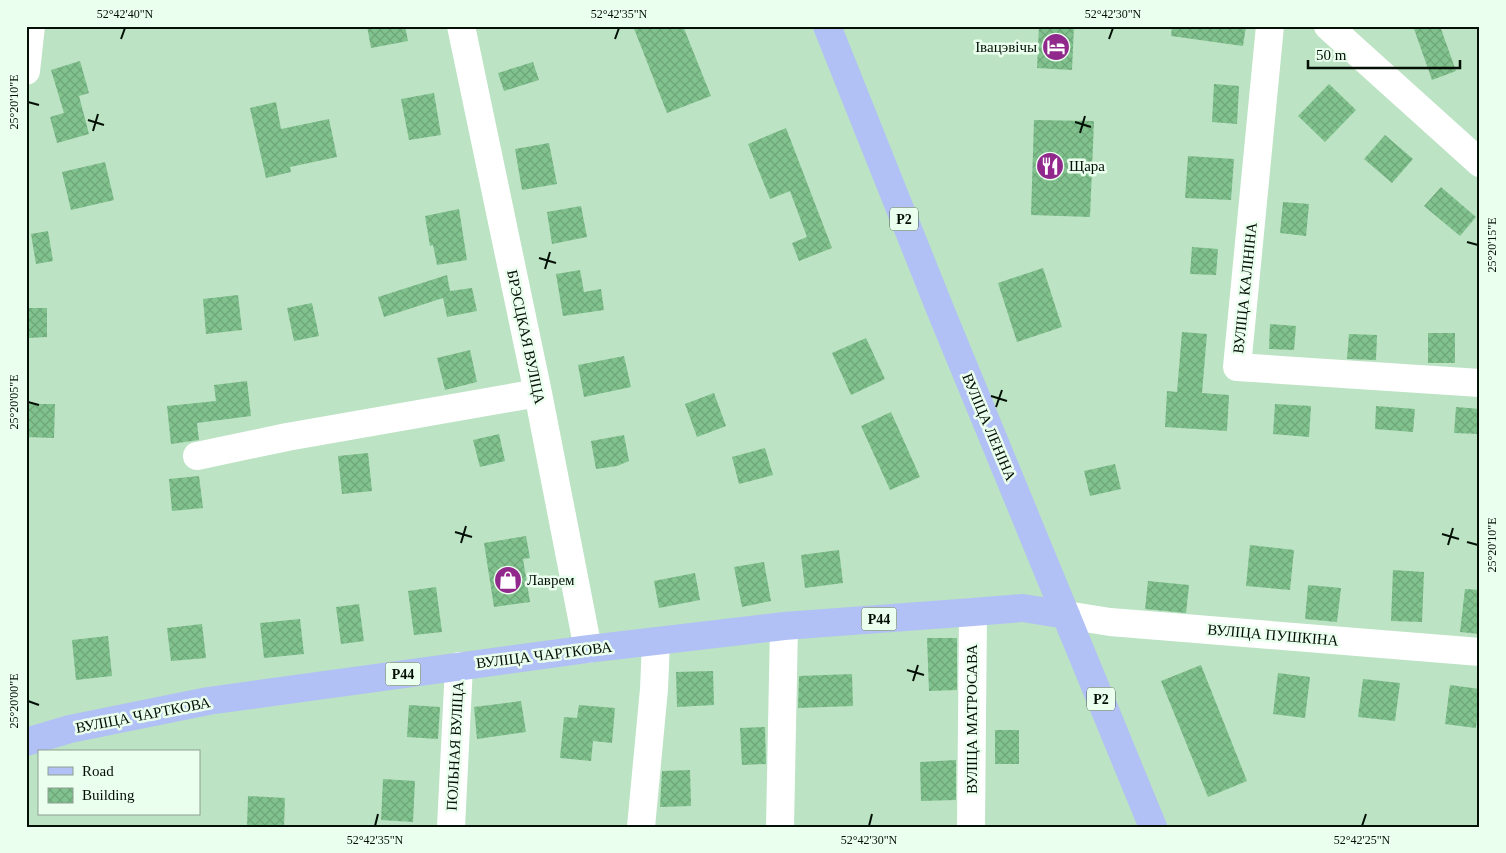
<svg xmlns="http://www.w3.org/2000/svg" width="1506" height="853" viewBox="0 0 1506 853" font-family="Georgia,serif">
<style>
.building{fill:url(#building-cross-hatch)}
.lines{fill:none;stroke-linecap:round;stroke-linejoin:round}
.minor{stroke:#fff;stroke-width:28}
.major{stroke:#b1c1f5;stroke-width:28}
.ticks{fill:none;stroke:#041006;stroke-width:2}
.labels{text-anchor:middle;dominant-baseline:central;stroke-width:5;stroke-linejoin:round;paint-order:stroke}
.shield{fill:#ebffee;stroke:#49584c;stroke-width:1}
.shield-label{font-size:14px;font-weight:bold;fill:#041006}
.poi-label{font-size:15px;fill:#041006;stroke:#ebffee;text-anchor:start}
.street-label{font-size:15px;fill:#041006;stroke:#ebffee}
.neatline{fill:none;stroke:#041006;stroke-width:2}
.ticks-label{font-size:12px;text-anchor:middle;fill:#041006}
</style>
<defs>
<pattern id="building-cross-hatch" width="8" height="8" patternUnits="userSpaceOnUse" patternTransform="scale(1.25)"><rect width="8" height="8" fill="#81c28e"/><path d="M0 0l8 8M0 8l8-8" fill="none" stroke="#6ea679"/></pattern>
</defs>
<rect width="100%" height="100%" fill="#bce3c3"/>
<path class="building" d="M367,26h38l3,15 -37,7z
M633,26h50l28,70 -44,17z
M1039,26h35l-2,44 -35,-2z
M1172,26h74l-3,20 -72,-10z
M1413,26h27l16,45 -24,9z
M80,61l9,32 -10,3 10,38 -32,9 -7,-26 14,-4 -13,-43z
M533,62l6,18 -35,11 -6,-18z
M1214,84l25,2 -2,38 -25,-2z
M1329,84l27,26 -31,32 -27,-26z
M434,93l7,42 -32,5 -8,-41z
M276,102l5,27 48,-10 8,38 -47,10 1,5 -25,6 -16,-70z
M1034,120l60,1 -4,96 -59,-2z
M786,128l46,120 -33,13 -7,-18 15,-6 -17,-46 -20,8 -22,-55z
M1385,135l28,24 -21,24 -28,-24z
M549,143l8,41 -35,6 -7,-41z
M1188,156l46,3 -3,41 -46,-2z
M105,162l9,38 -43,10 -9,-38z
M1441,187l35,30 -16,19 -36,-30z
M1283,202l26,2 -3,32 -26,-3z
M581,206l6,31 -35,7 -5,-32z
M459,209l8,51 -30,5 -4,-20 -3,1 -5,-30z
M48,231l5,30 -17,3 -5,-30z
M1192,247l26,2 -2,26 -26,-1z
M1043,268l19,59 -45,15 -19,-59z
M580,270l4,22 17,-3 3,21 -41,6 -7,-42z
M447,275l3,16 22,-3 5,23 -30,6 -4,-19 -59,19 -6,-20z
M238,295l4,35 -36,4 -3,-35z
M312,303l7,33 -25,5 -7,-33z
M29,308h18v29l-18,1z
M1270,324l26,2 -2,24 -25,-1z
M1182,332l25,2 -5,59 27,2 -2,36 -62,-4 2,-36 10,1z
M1428,333h27v30h-27z
M1349,334l28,1 -1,25 -29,-1z
M866,338l19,41 -34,16 -19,-42z
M470,350l7,32 -32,8 -8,-32z
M624,356l7,31 -47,10 -6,-32z
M247,381l4,35 -54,7 2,17 -28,4 -4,-38 49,-5 -2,-16z
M714,393l12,33 -29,11 -12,-33z
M26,404h29l-1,34 -28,-1z
M1275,404l36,2 -2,31 -36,-3z
M1376,406l39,3 -2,23 -38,-3z
M1456,407l24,2v25l-26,-1z
M891,412l29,65 -30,13 -29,-64z
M499,434l6,27 -25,6 -7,-27z
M624,435l5,26 -12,5 -21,3 -5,-28z
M765,448l8,27 -34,9 -7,-27z
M368,453l4,38 -30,3 -4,-38z
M1115,464l6,25 -31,7 -6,-25z
M199,476l4,32 -31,3 -3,-32z
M526,536l4,22 -7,1 7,43 -36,5 -10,-64z
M1250,545l44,5 -4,40 -44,-4z
M839,550l4,33 -38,5 -4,-33z
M764,562l7,39 -29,6 -8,-40z
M1393,570l31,2 -2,50 -31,-1z
M695,573l5,27 -41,8 -5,-27z
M1148,581l41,4 -3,28 -41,-4z
M1308,585l33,3 -4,34 -32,-3z
M436,587l6,45 -28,3 -6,-44z
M1465,589l15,1v44l-20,-2z
M359,604l5,37 -23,3 -5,-37z
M300,619l4,35 -40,4 -4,-35z
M202,624l4,34 -35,3 -4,-33z
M108,636l4,40 -36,4 -4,-40z
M927,638h30v52l-28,1z
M1201,665l46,116 -39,16 -47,-116z
M713,671l1,34 -37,2 -1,-35z
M1278,673l32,4 -5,41 -32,-4z
M852,674l1,32 -55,2 1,-32z
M1363,679l37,4 -5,38 -37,-4z
M1450,685l30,4 -4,39 -31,-4z
M521,701l5,31 -49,7 -3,-32z
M409,705l31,2 -2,32 -31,-2z
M579,705l36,3 -3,35 -19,-2 -2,20 -31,-3 4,-41 13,1z
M765,727l1,37 -24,1 -2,-37z
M995,730h24v34h-24z
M956,760v40l-35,1 -1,-39z
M690,770l1,36 -31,1 2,-36z
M383,779l32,2 -2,41 -32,-2z
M248,796l37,2 -1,29h-37z"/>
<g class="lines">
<path class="minor" d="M461,26l77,367 50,256
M1270,26l-33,341 243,16
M1328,26l152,137
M26,71l5,-45
M197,456l90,-19 251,-44
M1066,615l44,7 370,30
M451,827l8,-161
M641,827l13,-138 2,-47
M780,827l4,-201
M971,827l2,-215"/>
<path class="major" d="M827,26l113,283 213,518
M26,742l44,-13 138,-28 380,-52 196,-23 189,-14 50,-4 43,7"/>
</g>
<path class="ticks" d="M121,39l4,-11M615,39l4,-11M1109,39l4,-11M28,102l11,3M88,120l16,5M1075,122l16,5M93,131l5,-17M1080,133l5,-17M1467,242l11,3M539,258l17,5M545,269l5,-17M991,396l16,5M28,402l11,3M996,407l6,-17M455,532l17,5M1442,534l17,5M1467,542l11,3M461,543l5,-17M1448,545l5,-17M907,670l17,5M913,681l5,-16M28,701l11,4M375,826l3,-12M869,826l3,-12M1362,826l4,-12"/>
<defs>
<g id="hotel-disc" transform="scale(1.4375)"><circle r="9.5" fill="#91288c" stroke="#ebffee"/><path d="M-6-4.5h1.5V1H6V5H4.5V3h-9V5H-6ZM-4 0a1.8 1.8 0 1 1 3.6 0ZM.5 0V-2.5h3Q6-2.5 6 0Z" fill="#fff"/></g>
<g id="restaurant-disc" transform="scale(1.4375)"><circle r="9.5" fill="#91288c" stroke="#ebffee"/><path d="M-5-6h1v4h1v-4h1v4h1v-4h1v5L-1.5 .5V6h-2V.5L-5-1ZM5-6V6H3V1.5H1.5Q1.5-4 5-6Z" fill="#fff"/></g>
<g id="shop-disc" transform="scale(1.4375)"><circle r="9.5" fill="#91288c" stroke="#ebffee"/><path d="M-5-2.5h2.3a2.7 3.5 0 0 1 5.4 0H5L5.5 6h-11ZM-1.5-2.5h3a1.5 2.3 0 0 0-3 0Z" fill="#fff"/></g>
</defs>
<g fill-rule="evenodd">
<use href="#hotel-disc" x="1056" y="47"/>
<use href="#restaurant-disc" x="1050" y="166"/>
<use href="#shop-disc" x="508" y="580"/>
</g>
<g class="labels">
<g class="shield">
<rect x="890" y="207.5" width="28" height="23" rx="4"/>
<rect x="861.5" y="607.5" width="35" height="23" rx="4"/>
<rect x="385.5" y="662.5" width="35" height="23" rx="4"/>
<rect x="1087" y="687.5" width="28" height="23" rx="4"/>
</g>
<g class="shield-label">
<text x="904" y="219">Р2</text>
<text x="879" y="619">Р44</text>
<text x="403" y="674">Р44</text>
<text x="1101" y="699">Р2</text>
</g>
<g class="poi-label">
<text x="1037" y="47" text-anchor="end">Івацэвічы</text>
<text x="1069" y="166">Щара</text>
<text x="527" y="580">Лаврем</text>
</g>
<g class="street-label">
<text transform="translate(1245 288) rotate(-84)">ВУЛІЦА КАЛІНІНА</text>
<text transform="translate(526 337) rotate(78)">БРЭСЦКАЯ ВУЛІЦА</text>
<text transform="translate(989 427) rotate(67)">ВУЛІЦА ЛЕНІНА</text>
<text transform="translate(1273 635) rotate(5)">ВУЛІЦА ПУШКІНА</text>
<text transform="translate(544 655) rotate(-7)">ВУЛІЦА ЧАРТКОВА</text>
<text transform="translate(143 715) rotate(-11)">ВУЛІЦА ЧАРТКОВА</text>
<text transform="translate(972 719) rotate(-90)">ВУЛІЦА МАТРОСАВА</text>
<text transform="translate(455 746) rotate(-87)">ПОЛЬНАЯ ВУЛІЦА</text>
</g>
</g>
<rect width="1506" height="853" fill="none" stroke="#ebffee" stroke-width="55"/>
<rect x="38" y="750" width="162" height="65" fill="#ebffee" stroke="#8f9f91"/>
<rect x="48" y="767" width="25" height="8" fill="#b1c1f5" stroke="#8f9f91"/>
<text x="82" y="776" font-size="15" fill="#041006">Road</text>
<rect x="48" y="788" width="25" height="15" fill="url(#building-cross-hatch)" stroke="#8f9f91"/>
<text x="82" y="800" font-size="15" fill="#041006">Building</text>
<path d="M1308 60v8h152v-8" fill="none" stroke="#041006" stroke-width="2.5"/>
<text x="1316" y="60" font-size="15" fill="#041006" stroke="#ebffee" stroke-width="4" paint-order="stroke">50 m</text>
<rect x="28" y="28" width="1450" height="798" class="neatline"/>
<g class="ticks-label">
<text x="125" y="18">52°42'40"N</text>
<text x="619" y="18">52°42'35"N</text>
<text x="1113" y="18">52°42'30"N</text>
<text transform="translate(14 102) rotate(-90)" y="4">25°20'10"E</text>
<text transform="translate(1492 245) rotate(-90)" y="4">25°20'15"E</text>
<text transform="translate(14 402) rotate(-90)" y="4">25°20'05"E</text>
<text transform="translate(1492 545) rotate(-90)" y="4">25°20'10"E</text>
<text transform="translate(14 701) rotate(-90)" y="4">25°20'00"E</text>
<text x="375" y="844">52°42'35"N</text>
<text x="869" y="844">52°42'30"N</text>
<text x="1362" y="844">52°42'25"N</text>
</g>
</svg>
